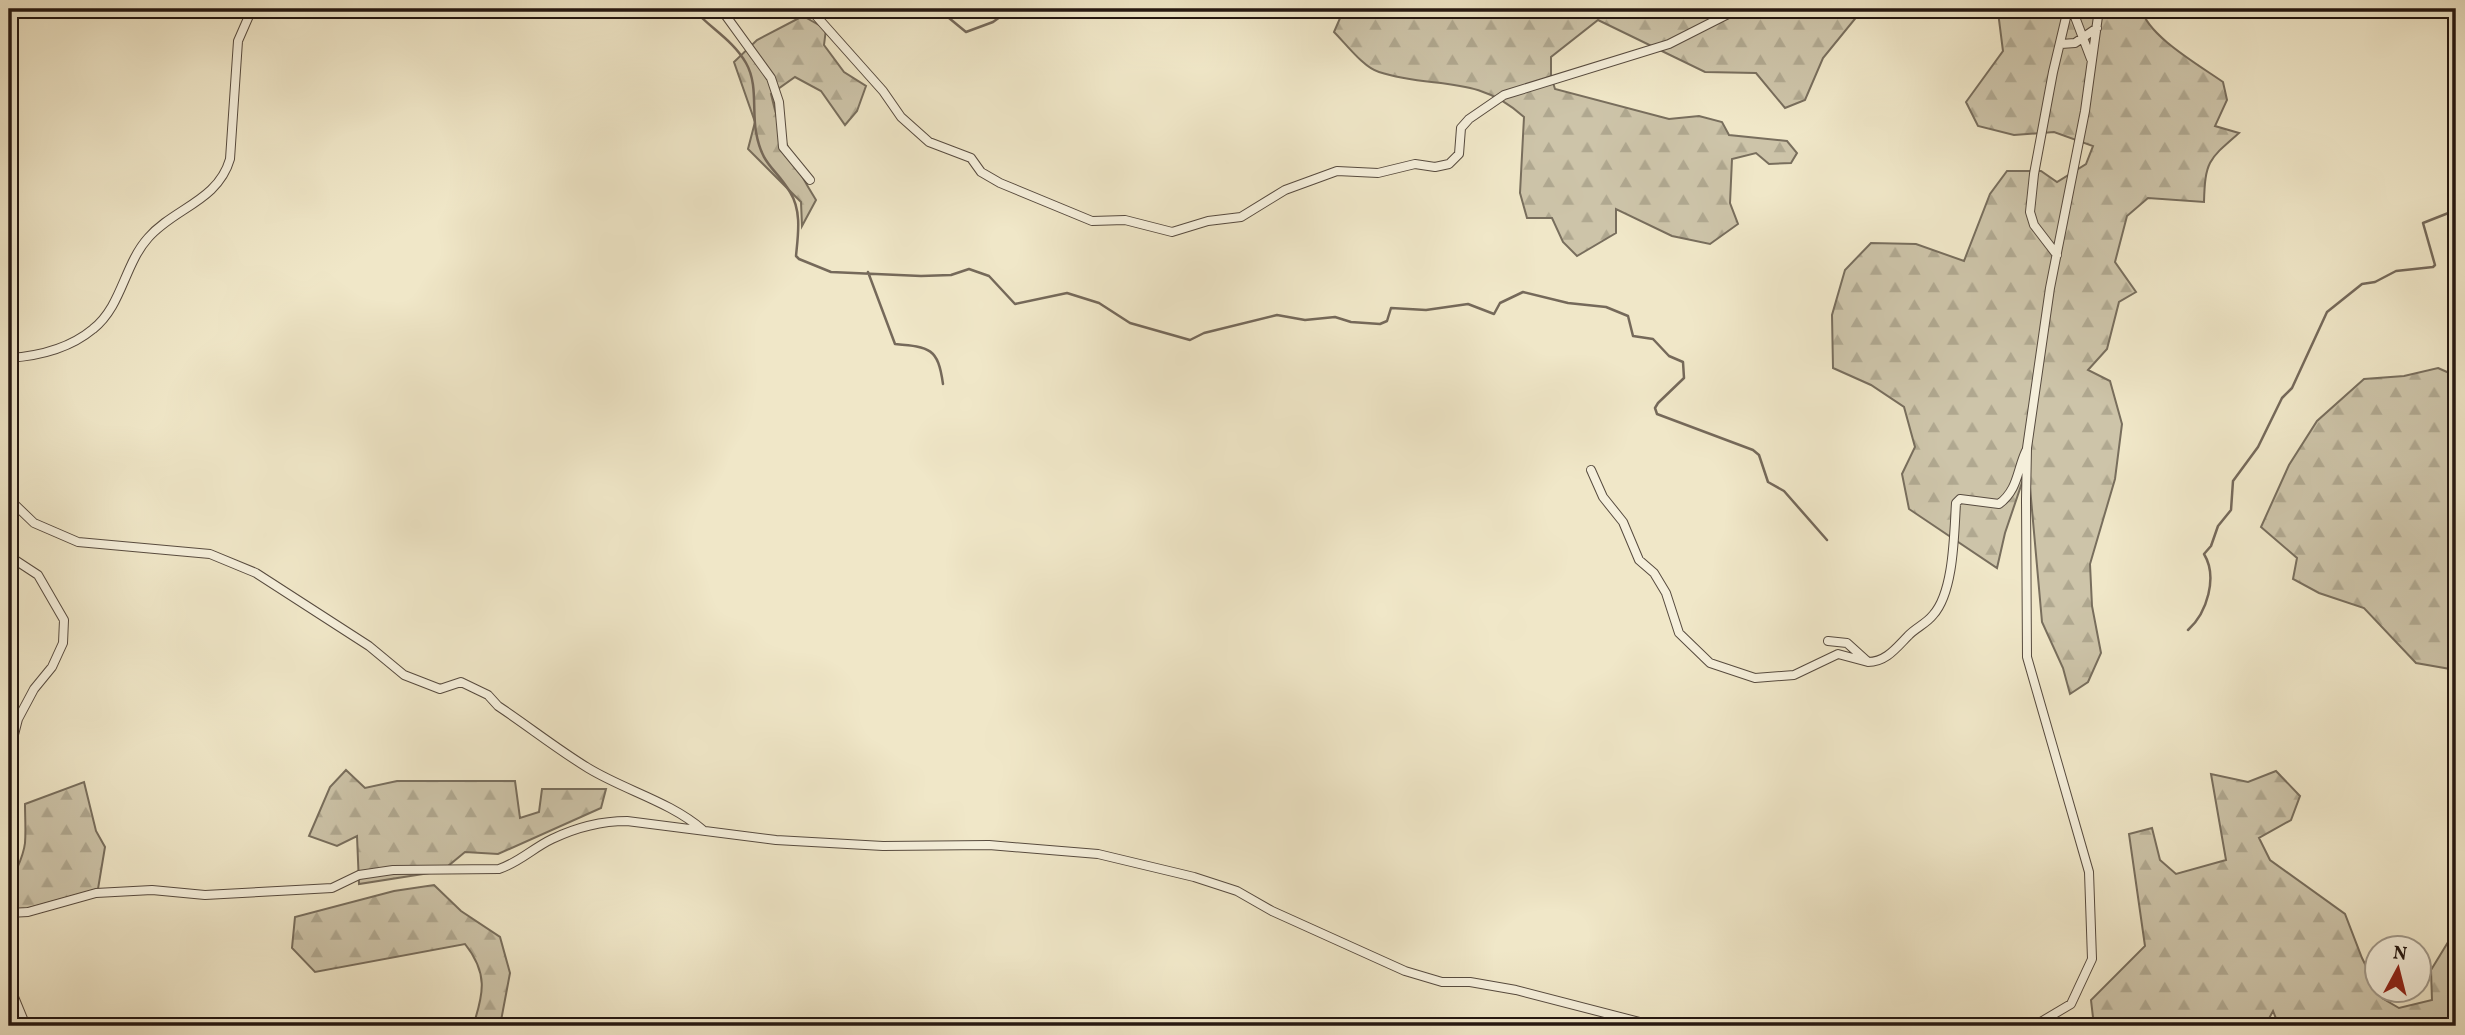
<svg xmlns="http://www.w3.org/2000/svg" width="2465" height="1035" viewBox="0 0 2465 1035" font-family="Vollkorn,serif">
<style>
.forest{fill:url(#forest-firs);stroke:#786e5d;stroke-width:2}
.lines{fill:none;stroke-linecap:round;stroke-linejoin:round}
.stream{stroke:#75695a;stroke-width:2.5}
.street-casing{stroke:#574b3f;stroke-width:10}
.street{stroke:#f5efdb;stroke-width:8}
</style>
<defs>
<pattern id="forest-firs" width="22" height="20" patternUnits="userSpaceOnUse" patternTransform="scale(1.75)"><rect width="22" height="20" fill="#cdc4a9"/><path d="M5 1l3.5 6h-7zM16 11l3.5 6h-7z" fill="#b0a890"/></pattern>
</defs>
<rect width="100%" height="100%" fill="#f0e7c8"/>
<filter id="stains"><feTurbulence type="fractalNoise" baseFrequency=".00286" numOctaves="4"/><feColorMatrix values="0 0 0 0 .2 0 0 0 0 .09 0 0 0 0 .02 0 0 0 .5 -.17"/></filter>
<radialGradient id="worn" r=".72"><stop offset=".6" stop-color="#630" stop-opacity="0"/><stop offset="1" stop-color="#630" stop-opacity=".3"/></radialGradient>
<path class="forest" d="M1344,9h519l-40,49 -18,42 -20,8 -29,-35 -51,-1 -107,-52 -47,37v19l4,13 114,30 30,-3 23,6 7,13 58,6 10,12 -6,10 -22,1 -13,-11 -24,6 -2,44 8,21 -28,20 -38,-8 -56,-27v24l-39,23 -14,-14 -11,-24h-25l-7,-25 4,-76c-49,-44 -90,-27 -145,-45 -15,-4 -33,-28 -45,-40z
M2002,9h140c4,26 60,58 81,73l4,18 -12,26 24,7c-30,26 -34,28 -35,69l-56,-4 -21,18 -12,46 21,30 -17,10 -12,47 -19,21 22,11 12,43 -7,55 -25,85 2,42 9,47 -13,29 -18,12 -7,-26 -21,-46 -14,-157 -23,68 -8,35 -88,-59 -7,-35 13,-27 -11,-40 -33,-22 -38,-17 -1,-53 13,-45 26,-27 45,1 48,17 26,-67 17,-23h34l16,11 29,-18 7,-18 -39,-14 -40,3 -36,-9 -12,-24 37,-51 -5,-39z
M803,16l23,13 -2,16 20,27 22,14 -9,25 -12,14 -24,-34 -26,-14 -24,17c9,40 23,71 45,106l-14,26 -1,-24 -53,-53 7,-27 -21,-60 23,-22z
M2438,368l18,8v294l-40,-7 -52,-55 -45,-15 -26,-14 4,-21 -36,-31 28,-62 28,-44 47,-42 40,-3z
M346,770l19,18 32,-7h118l5,37 19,-6 3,-23h64l-5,19 -103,46 -33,-2 -23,19 -83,13 -2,-48 -20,10 -28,-10 21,-49z
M2276,771l24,25 -9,24 -32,18 11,22 75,54 17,44 20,40 17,10 33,-8 -1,-30 25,-41v97h-177l-6,-15 -8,15h-171l-3,-26 54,-54 -16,-112 23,-6 8,32 16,14 50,-14 -15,-86 37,8z
M84,782l12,49 9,16 -7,42 -83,23c-15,-27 7,-42 10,-69 1,-12 0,-26 0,-39z
M434,885l27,26 39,26 10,36 -10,53h-27c11,-33 15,-53 -8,-82l-150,28 -23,-24 3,-31 99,-26z"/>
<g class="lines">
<path class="stream" d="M693,9c17,19 40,31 53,54 12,21 6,47 10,69 6,34 19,35 34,60 12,19 8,43 6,64l3,3 32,13 90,4 30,-1 18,-6 20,7 26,28 52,-11 32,10 31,20 60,17 14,-7 73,-18 28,5 30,-3 16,5 29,2 7,-3 4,-13 35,2 42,-6 26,10 6,-11 23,-11 45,11 38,4 22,9 5,20 20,3 16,17 14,6 1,16 -26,25 -3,5 2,6 96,36 6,5 9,27 16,9 43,49
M938,9l28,23 27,-10 18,-13
M868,272l27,72c35,3 43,4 48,40
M2188,630c19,-17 30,-53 16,-76l7,-8 7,-20 13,-16 2,-29 25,-34 24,-49 10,-10 35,-76 35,-28 13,-2 21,-11 37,-4 2,-2 -12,-42 33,-13"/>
<g class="street-casing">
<path id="street" d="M721,9l50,69 8,24 4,45 27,33
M810,9l73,82 18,26 28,25 42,16 10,14 19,11 92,38 33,-1 47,12 36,-11 33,-4 44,-27 52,-19 41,2 37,-9 20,3 14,-3 10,-10 2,-26 8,-9 35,-24 165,-51 69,-35
M2072,9l19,50
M2061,44l14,-1 22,-15
M2057,255l-23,-30 -4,-13 4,-38 19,-102 15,-63
M9,358c30,-2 60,-9 84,-29 29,-23 31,-64 55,-91 26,-30 70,-37 82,-79l8,-118 14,-32
M1591,470l12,27 20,25 16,38 15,13 12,20 13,40 31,30 45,15 39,-3 44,-21 30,8
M9,499l25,24 44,19 132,12 46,19 113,73 35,29 36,14 21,-7 27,13 10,11c30,20 59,43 90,62 38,23 81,33 115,62
M9,556l29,19 26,45 -1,23 -11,24 -18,22 -16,30 -9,35
M1828,641l19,2 21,19c18,0 28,-14 40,-26 7,-8 18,-12 25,-21 21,-23 21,-81 23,-112l4,-4 39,5c19,-14 18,-34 27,-53
M9,913l19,-1 68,-19 56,-3 53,5 91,-5 36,-2 27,-13 34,-5 106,-1c21,-7 34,-21 53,-30 23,-11 49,-18 75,-18l149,19 107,6 106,-1 109,9 96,23 43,14 35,20 133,60 37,11h28l46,8 139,36
M9,971l5,26 12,29
M2034,1026l37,-22 21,-45 -3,-87 -62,-215 -1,-158 1,-51 23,-160 35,-177 14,-102"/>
</g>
<use href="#street" class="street"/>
</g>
<rect width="2465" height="1035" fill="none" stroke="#f0e7c8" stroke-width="35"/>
<rect x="10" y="10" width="2444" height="1014" fill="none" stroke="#241711" stroke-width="3.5"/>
<rect x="18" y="18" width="2430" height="1000" fill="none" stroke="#241711" stroke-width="2"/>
<g transform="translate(2398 969) rotate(7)"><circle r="33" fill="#f5efdb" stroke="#a1998a" stroke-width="2"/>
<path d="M0-5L12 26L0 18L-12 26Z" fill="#8f2418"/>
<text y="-10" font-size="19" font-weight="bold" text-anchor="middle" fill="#241711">N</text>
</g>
<rect width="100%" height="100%" filter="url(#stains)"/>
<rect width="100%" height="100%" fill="url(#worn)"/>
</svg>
